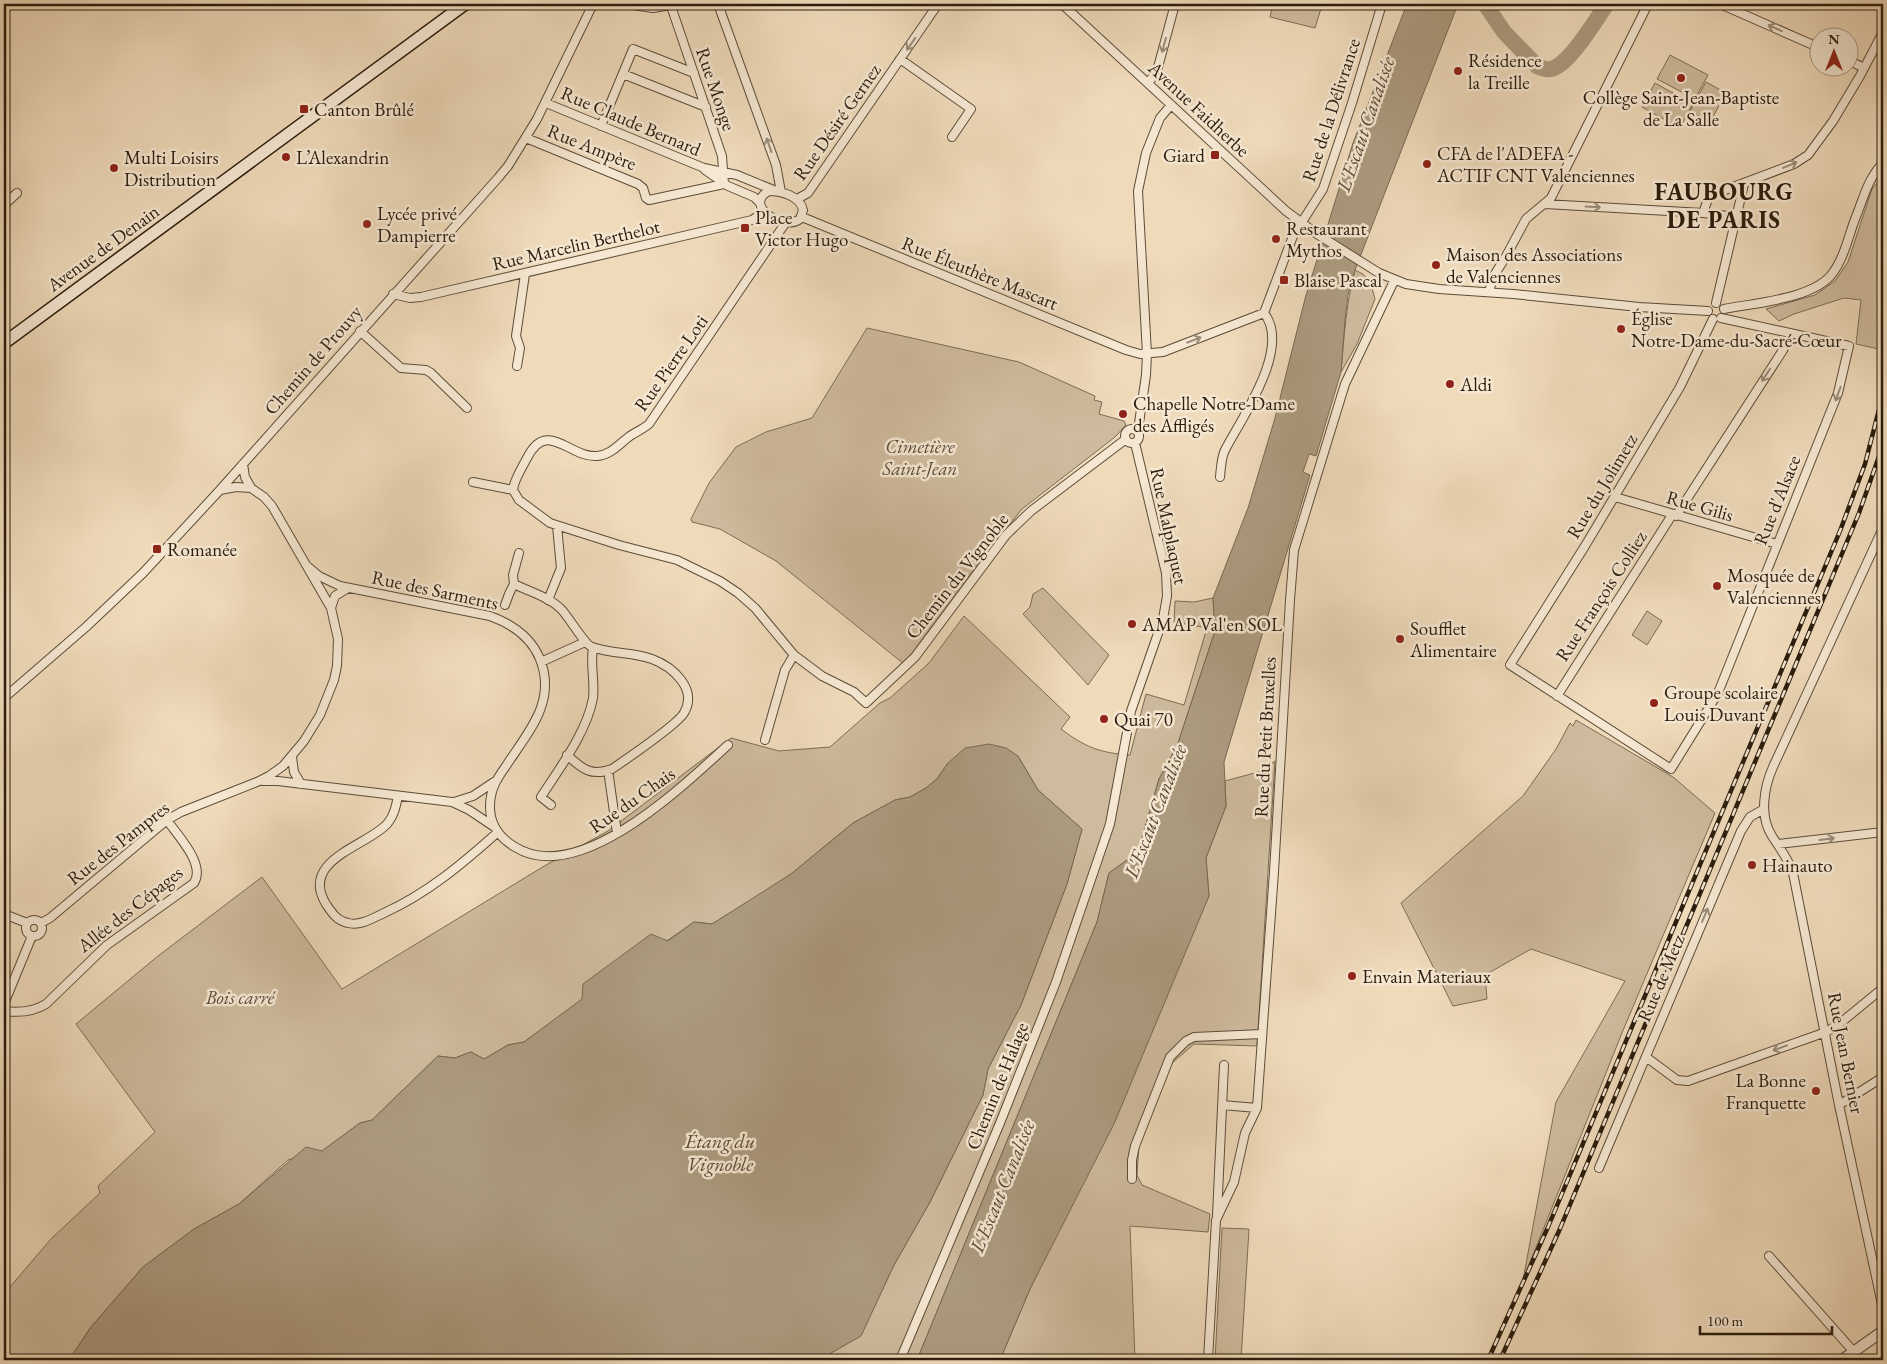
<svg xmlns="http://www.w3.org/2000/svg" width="1887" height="1364" viewBox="0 0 1887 1364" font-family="'EB Garamond',serif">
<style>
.green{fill:#ceba9d;stroke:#7c6c55}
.water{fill:#ac9a7f;stroke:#786851}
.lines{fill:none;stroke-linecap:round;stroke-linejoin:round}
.river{stroke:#ac9a7f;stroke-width:16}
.minor-casing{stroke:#5c4c38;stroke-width:10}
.tertiary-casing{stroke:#5c4c38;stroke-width:12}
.secondary-casing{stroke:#2b1d0d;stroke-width:14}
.minor{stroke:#f5e7d2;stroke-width:8}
.tertiary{stroke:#f5e7d2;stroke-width:10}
.secondary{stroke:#f5e7d2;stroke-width:11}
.rail-casing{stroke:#2b1d0d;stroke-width:4.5}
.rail{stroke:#f5e7d2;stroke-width:2.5;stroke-dasharray:8;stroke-linecap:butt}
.oneway{stroke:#9a8c79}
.poi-dot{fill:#8f2418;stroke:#f5e7d2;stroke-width:2}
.labels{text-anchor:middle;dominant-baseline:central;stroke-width:5;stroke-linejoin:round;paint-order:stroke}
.poi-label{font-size:19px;fill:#2b1d0d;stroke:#f5e7d2;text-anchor:start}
.street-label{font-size:19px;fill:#2b1d0d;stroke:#f5e7d2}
.park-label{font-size:19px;font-style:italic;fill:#5c4c38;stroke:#f5e7d2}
.water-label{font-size:20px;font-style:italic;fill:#584935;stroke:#f5e7d2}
.district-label{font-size:24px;font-weight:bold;letter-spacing:1px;fill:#2b1d0d;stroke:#f5e7d2}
</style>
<rect width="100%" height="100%" fill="#efdaba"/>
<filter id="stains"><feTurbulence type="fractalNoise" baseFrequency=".004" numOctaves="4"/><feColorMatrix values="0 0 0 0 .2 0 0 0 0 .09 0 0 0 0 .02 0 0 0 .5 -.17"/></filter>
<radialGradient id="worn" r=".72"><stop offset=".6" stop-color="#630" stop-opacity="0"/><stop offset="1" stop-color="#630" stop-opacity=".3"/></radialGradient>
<path class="green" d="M1273,4h45l4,1 -7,23 -45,-11z
M1670,55l38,20 -13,24 -38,-20z
M1706,82l20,11 -16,29 -20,-11z
M1655,83l38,21 -13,24 -38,-21z
M1883,176v174l-27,-6 5,-44 -17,-2 -50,16 -15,7 -13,-12 49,-14 20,-14 13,-19 24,-73z
M1355,270l8,4 7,7 5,18 -18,45 -16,28c3,-35 5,-68 14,-102z
M867,328l152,34 76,34 -1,4 8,2 -3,12 25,7 2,4 -11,12 -93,72 -47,59 -71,96 -128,-103 -56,-32 -28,-7 -1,-3 18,-36 27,-36 30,-15 46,-14z
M1043,588l66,67 -21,30 -65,-71 7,-7 3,-13z
M1213,598l2,33 -38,115 -18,33 -21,73 -29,21 -12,49 -180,438h-88l2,-7 30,-18 33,-70 36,-63 53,-107 5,-26 33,-64 46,-121 15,-55 -44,-39 -20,-34 -70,7 -11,16 -11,9 -16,9 -15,3 -42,23 -62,51 -32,21 -47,29 -18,-2 -111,77 -59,43 -16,3 -24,14 -13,-7 -16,6 -17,-2 -66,64 -12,3 -38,28 -34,9 -49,44 -45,25 -51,38 -52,60 -22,33h-65v-66l47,-55 49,-46 -2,-7 57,-54 -79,-108 82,-68 104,-79 80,112 204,-124 62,-34 123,-93 48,13 51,-4 50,-44 10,-5 39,-35 35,-47 106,101 -9,12c24,18 39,24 69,26l16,-61 38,11 23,-77 -33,-6 1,-21 19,1z
M1647,611l15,10 -15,24 -15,-10z
M1576,720l97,57 42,36 -91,215 -101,252 33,-178 69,-121 -94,-32 -46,26 2,24 -34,7 -52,-103 122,-107 33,-47 14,-26 3,3z
M1275,761l-18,285 -63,-2 -23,20 -32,80 -2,31 5,10 68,29 -2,18 -78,-6 5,134h-135l30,-71 179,-393 -3,-38 20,-52 -1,-25 37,-10z
M1222,1228l27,1 -8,131h-26z"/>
<path class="water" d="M1407,4h51l-103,266 -7,25 -3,25 -4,52 -25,84 -7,-2 -6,18 7,3 -86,287 2,44 -20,52 3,38 -95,228 -84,165 -30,71h-83l180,-438 12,-49 29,-21 21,-73 18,-33 38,-115 -2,-33 35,-90 27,-90 31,-123 28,-90 19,-62z
M989,744l17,4 12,8 20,34 44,39 -15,55 -46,121 -33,64 -5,26 -53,107 -36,63 -33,71 -30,17 -2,7h-760l22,-33 52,-60 51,-38 45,-25 67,-57 16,4 38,-28 12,-3 66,-64 17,2 16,-6 13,7 24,-14 16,-3 58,-43 1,-15 68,-50 17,7 26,-19 18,2 79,-50 62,-51 42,-23 15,-3 16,-9 11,-9 11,-16 17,-15z"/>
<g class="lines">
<path class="river" d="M1485,4l19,28 33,34c6,3 13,5 19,1 17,-9 39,-46 51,-63"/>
<g class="minor-casing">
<path id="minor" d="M626,4l27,4 24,-4
M718,4l58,161 5,27
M1062,4l224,207 31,23 62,39 27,11 33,5 74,5 126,13 69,4
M1720,4l100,44
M900,59l71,50 -19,28
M1850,61l14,7
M623,74l83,33
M1148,83l9,-12 18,-67
M546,103l158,65 33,7 39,16
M601,126l32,-77 61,24
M526,138l112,46 5,4 3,10 3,2 75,-16 -2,-28 -51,-150
M705,170l23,16 26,11 6,6
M769,191c13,0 31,5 34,19l-3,9c-16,13 -58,-14 -31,-28z
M797,199l11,-6 130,-189
M1545,204l158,9 33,4
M4,205l13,-12
M1703,213l5,-14 4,-4 82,-31 14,-9 25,-34 27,-45 23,-44
M802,217l324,133 14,4 23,-2 101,-39 29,-77 30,-47 29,-86 30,-99
M1489,292l4,-15 12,-19 21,-39 25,-21 97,-194
M393,294l17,4 11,-1 331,-77 12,-8
M1716,303l28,-119
M1724,309c30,-6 89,-10 108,-35 13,-17 17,-41 25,-60 7,-18 12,-37 26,-51
M1713,319l-33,68 -95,159 -75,119 161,104 47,-76 120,-300 11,-47 -128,-28
M360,331l41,37 25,2 5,3 36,35
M517,366l3,-18 -4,-12 9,-62
M1125 436a7 7 0 1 1 14 0a7 7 0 1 1-14 0Z
M1136,431l3,-8 7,-48 1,-21 -9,-163 8,-38 14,-35 11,-13
M243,464l2,13 6,11
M1220,477c1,-9 1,-19 5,-27 16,-31 67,-102 39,-137
M473,482l40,8
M1615,497l162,47
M1676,516l107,-166 8,-17
M1883,528l-110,239c-9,20 -14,49 -1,69 8,13 16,22 21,37l46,232 44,204
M306,565l13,11 21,10 150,30c22,8 41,21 50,43 17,43 -12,73 -34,107 -10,14 -16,24 -16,41 0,18 10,31 25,40 64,40 168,-61 213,-102
M514,584c16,8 35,13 47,25 8,8 23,35 31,38 19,7 41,5 60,12 21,8 46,30 32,54 -7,12 -59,47 -72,56 -20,8 -30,0 -45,-14
M548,600l13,-32 -4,-42
M505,605l4,-11 5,-10 -1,-9 6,-22
M331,608l4,-12 13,-8
M794,655l28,21 32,16 12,11 49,-46 91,-122 25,-24 95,-72
M541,662l44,-20
M1557,696l115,-181
M4,698l82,-71 57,-54 76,-82 279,-313 10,-12 29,-47 56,-115
M765,740l20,-70 9,-15 -39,-47 -17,-15 -18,-12 -43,-21 -58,-15 -69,-22 -31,-23 -6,-10c1,-11 9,-22 14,-32 20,-40 42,0 70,-2 14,-1 22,-12 33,-20 6,-4 13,-7 19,-12l137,-202
M292,757l2,15 7,12
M608,770l9,63
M263,781h15l174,21 17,8 24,16
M398,796c-2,10 -4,20 -11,28 -20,22 -88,36 -61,80 6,9 11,17 22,19 13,3 25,-5 36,-10 44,-20 78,-49 114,-81
M454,802l19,-6 21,-14
M551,805l-10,-8c18,-28 46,-65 52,-99 2,-17 -3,-34 0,-50
M1778,844l105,-12
M4,914l23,9
M26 928a8 8 0 1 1 16 0a8 8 0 1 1-16 0Z
M41,923l9,-5 117,-98 14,-8 76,-30 12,-6 14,-10 21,-25 16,-26 14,-35 3,-14 1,-27 -7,-31 -59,-102 -8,-9 -13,-9 -15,-1 -16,3
M4,1004l28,-68
M4,1011c15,2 29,1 42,-7l61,-59 87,-62c12,-19 -17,-48 -27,-63
M1646,1057l31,23 11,1 138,-49 12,-7 45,-37
M1222,1105l35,3
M1839,1105l44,-28
M1599,1168l142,-337 9,-14 14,-8
M1132,1179v-19l3,-14 35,-89 16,-16 8,-4 68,-3
M1217,1215l7,-150
M1769,1256l85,96
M900,1360l100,-237 56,-141 54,-158 21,-113 32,-92 4,-23 -1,-23 -31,-130
M1208,1360l8,-140 18,-38 11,-49 12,-25 17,-236 16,-272 4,-50 51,-166 49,-103"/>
</g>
<g class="tertiary-casing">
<path id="tertiary" d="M1842,1360l41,-29"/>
</g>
<g class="secondary-casing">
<path id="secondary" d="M4,343l461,-339"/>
</g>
<use href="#minor" class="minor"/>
<use href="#tertiary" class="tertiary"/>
<use href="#secondary" class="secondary"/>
<g class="rail-casing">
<path id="rail" d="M1488,1360l60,-133 292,-696 25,-67 18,-70
M1500,1360l59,-129 300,-718 24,-68"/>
</g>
<use href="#rail" class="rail"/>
</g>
<defs><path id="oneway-shaft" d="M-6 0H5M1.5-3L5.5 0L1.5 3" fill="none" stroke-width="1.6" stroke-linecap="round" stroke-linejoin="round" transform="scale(1.25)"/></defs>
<g class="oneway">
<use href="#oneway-shaft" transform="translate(1775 28) rotate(-156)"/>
<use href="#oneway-shaft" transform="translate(911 44) rotate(125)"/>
<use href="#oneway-shaft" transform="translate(1164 45) rotate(105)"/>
<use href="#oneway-shaft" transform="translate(769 145) rotate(-109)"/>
<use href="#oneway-shaft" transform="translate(1790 165) rotate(-23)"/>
<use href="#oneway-shaft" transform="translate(1593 207) rotate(3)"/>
<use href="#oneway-shaft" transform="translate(1194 340) rotate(-21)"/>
<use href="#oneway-shaft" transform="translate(1766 375) rotate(124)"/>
<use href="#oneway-shaft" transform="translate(1838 394) rotate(110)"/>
<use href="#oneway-shaft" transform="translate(1827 839) rotate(-7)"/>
<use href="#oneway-shaft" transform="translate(1705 915) rotate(-67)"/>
<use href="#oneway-shaft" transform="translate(1780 1048) rotate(160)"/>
</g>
<g class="poi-dot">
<circle cx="1458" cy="71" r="5"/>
<circle cx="1681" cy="78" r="5"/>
<rect x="299" y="104" width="10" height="10" rx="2.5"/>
<rect x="1210" y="150" width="10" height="10" rx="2.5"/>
<circle cx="286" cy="157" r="5"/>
<circle cx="1427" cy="164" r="5"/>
<circle cx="114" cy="168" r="5"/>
<circle cx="367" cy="224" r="5"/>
<rect x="740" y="223" width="10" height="10" rx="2.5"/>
<circle cx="1276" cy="239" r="5"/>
<circle cx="1436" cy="265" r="5"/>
<rect x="1279" y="275" width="10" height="10" rx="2.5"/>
<circle cx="1621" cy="329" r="5"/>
<circle cx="1450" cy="384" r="5"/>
<circle cx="1123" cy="414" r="5"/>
<rect x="152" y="544" width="10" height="10" rx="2.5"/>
<circle cx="1717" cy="586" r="5"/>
<circle cx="1132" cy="624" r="5"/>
<circle cx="1400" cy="639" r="5"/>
<circle cx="1654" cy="703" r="5"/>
<circle cx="1104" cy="719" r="5"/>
<circle cx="1752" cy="865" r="5"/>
<circle cx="1352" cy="976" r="5"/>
<circle cx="1816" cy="1091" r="5"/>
</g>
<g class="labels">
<g class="poi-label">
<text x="1468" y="60">Résidence<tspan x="1468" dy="22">la Treille</tspan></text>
<text x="1681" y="97" text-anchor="middle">Collège Saint-Jean-Baptiste<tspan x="1681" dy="22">de La Salle</tspan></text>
<text x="314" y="109">Canton Brûlé</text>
<text x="1437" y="153">CFA de l'ADEFA -<tspan x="1437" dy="22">ACTIF CNT Valenciennes</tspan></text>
<text x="1205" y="155" text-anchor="end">Giard</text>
<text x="124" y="157">Multi Loisirs<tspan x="124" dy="22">Distribution</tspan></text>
<text x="296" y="157">L’Alexandrin</text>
<text x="377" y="213">Lycée privé<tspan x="377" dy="22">Dampierre</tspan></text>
<text x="755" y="217">Place<tspan x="755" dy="22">Victor Hugo</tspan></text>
<text x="1286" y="228">Restaurant<tspan x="1286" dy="22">Mythos</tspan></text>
<text x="1446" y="254">Maison des Associations<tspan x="1446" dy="22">de Valenciennes</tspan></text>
<text x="1294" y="280">Blaise Pascal</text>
<text x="1631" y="318">Église<tspan x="1631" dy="22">Notre-Dame-du-Sacré-Cœur</tspan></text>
<text x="1460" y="384">Aldi</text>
<text x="1133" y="403">Chapelle Notre-Dame<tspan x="1133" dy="22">des Affligés</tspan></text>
<text x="167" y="549">Romanée</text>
<text x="1727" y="575">Mosquée de<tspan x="1727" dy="22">Valenciennes</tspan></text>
<text x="1142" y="624">AMAP Val'en SOL</text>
<text x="1410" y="628">Soufflet<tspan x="1410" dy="22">Alimentaire</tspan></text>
<text x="1664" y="692">Groupe scolaire<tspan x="1664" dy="22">Louis Duvant</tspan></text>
<text x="1114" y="719">Quai 70</text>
<text x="1762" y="865">Hainauto</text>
<text x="1362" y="976">Envain Materiaux</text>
<text x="1806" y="1080" text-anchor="end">La Bonne<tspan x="1806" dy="22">Franquette</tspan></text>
</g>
<g class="street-label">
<text transform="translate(716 89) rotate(71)">Rue Monge</text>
<text transform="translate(1199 109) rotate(43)">Avenue Faidherbe</text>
<text transform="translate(1331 110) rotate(-72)">Rue de la Délivrance</text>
<text transform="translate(631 121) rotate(23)">Rue Claude Bernard</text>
<text transform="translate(837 122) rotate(-55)">Rue Désiré Gernez</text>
<text transform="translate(592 147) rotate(22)">Rue Ampère</text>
<text transform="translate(576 245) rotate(-13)">Rue Marcelin Berthelot</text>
<text transform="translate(103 248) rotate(-36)">Avenue de Denain</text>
<text transform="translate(980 273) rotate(22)">Rue Éleuthère Mascart</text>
<text transform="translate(313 360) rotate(-49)">Chemin de Prouvy</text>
<text transform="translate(671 363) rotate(-55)">Rue Pierre Loti</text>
<text transform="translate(1602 486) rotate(-59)">Rue du Jolimetz</text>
<text transform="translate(1777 500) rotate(-68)">Rue d'Alsace</text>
<text transform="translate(1700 506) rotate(16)">Rue Gilis</text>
<text transform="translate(1169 526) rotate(78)">Rue Malplaquet</text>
<text transform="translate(957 576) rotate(-52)">Chemin du Vignoble</text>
<text transform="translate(435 590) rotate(12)">Rue des Sarments</text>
<text transform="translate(1601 596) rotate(-57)">Rue François Colliez</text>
<text transform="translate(1265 737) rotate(-87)">Rue du Petit Bruxelles</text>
<text transform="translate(632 800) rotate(-35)">Rue du Chais</text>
<text transform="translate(118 843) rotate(-38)">Rue des Pampres</text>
<text transform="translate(130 909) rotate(-38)">Allée des Cépages</text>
<text transform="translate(1661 978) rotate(-67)">Rue de Metz</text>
<text transform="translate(1846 1053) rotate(79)">Rue Jean Bernier</text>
<text transform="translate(997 1086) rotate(-68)">Chemin de Halage</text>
</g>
<g class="park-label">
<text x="920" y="446">Cimetière<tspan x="920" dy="22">Saint-Jean</tspan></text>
<text x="240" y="997">Bois carré</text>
</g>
<g class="water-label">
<text transform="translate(1365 124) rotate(-71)">L'Escaut Canalisée</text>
<text transform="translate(1155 811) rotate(-69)">L'Escaut Canalisée</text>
<text x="720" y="1141">Étang du<tspan x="720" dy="23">Vignoble</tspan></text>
<text transform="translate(1002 1186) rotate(-68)">L'Escaut Canalisée</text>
</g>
<g class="district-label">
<text x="1724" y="191">FAUBOURG<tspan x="1724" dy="28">DE PARIS</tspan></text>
</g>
</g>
<rect width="1887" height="1364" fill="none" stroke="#efdaba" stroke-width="20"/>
<rect x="5" y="5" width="1877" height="1354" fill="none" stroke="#2b1d0d" stroke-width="2.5"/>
<rect x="10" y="10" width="1867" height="1344" fill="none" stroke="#2b1d0d"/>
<g transform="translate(1834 52)"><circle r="24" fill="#f5e7d2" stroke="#a49683"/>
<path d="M0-4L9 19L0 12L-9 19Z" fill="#8f2418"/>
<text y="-8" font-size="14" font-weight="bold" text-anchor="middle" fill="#2b1d0d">N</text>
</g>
<path d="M1700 1326v8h132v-8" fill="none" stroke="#2b1d0d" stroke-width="2.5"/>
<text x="1707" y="1326" font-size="15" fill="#2b1d0d" stroke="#f5e7d2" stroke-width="4" paint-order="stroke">100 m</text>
<rect width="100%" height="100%" filter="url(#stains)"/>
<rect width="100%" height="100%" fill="url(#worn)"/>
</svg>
